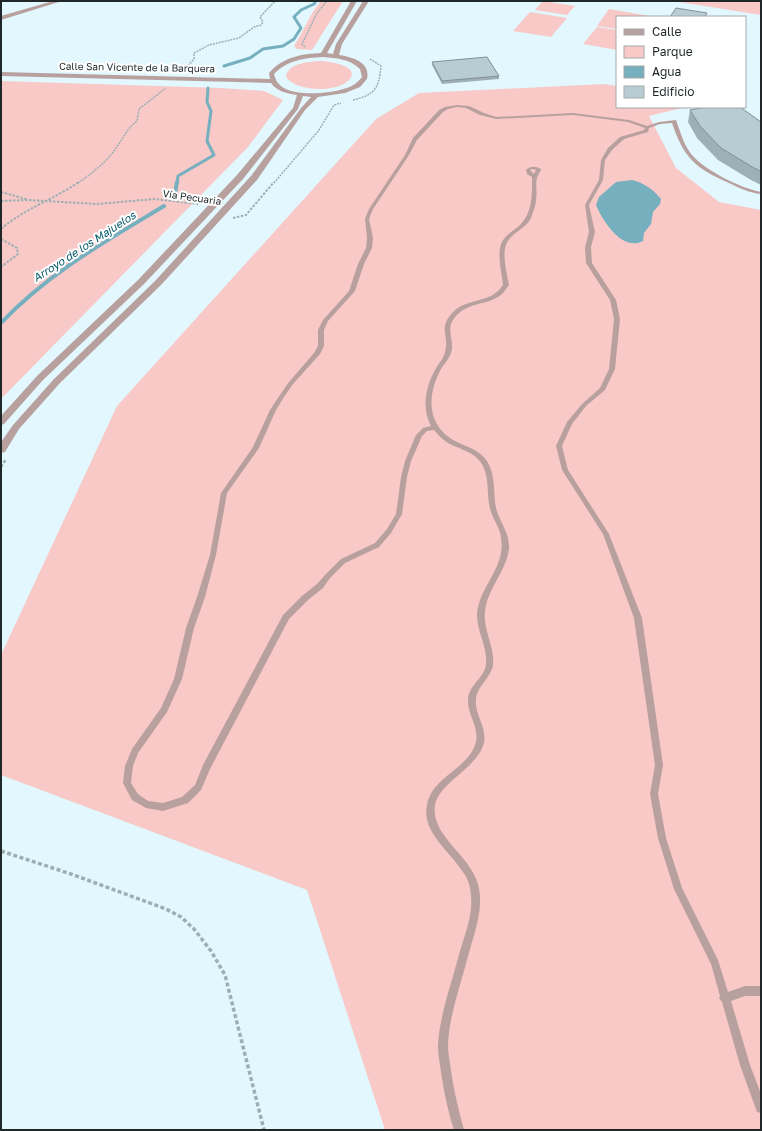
<svg xmlns="http://www.w3.org/2000/svg" width="762" height="1131" viewBox="0 0 762 1131" font-family="'Golos Text',sans-serif">
<style>
.green{fill:#f8c9c7}
.water{fill:#76afbe}
.lines{fill:none;stroke-linecap:round;stroke-linejoin:round}
.stream-far1{stroke:#76afbe;stroke-width:3}
.stream{stroke:#76afbe;stroke-width:4}
.path-far3{stroke:#9eafb4;stroke-width:1.5;stroke-dasharray:2 1;stroke-linecap:butt}
.path-far2{stroke:#9eafb4;stroke-width:2;stroke-dasharray:2.5 1.5;stroke-linecap:butt}
.path-far1{stroke:#9eafb4;stroke-width:2.5;stroke-dasharray:3 2;stroke-linecap:butt}
.path{stroke:#9eafb4;stroke-width:3.5;stroke-dasharray:4 2.5;stroke-linecap:butt}
.service{fill:#b8a09f;fill-rule:evenodd}
.minor{fill:#b8a09f;fill-rule:evenodd}
.wall{fill:#9eb0b5}
.building{fill:#b8cdd3;stroke:#819094}
.labels{text-anchor:middle;dominant-baseline:central;stroke-width:4;stroke-linejoin:round;paint-order:stroke}
.far-street-label{font-size:10px;fill:#1f2729;stroke:#fff}
.far-water-label{font-size:11px;font-style:italic;fill:#005766;stroke:#fff}
</style>
<rect width="100%" height="100%" fill="#e2f8fe"/>
<path class="green" d="M321,1h22l-31,49 -15,-1 -3,-3c10,-15 15,-31 27,-45z
M543,1l32,5 -8,9 -32,-5z
M673,1h88v14z
M609,9l47,8h-39v12l-20,-3z
M530,12l37,6 -16,19 -38,-6z
M597,27l20,3v20l-34,-6z
M319,61c7,0 43,4 30,19 -12,13 -53,12 -63,-3 2,-14 21,-15 33,-16z
M1,81l220,7 43,3 19,9 -35,47 -247,252z
M604,84l13,2v21h69l-37,9 27,52 43,34 42,8v920h-376l-78,-240 -306,-115v-120l116,-249 259,-287 43,-26z"/>
<path class="water" d="M632,180c12,3 21,9 29,19l-1,5 -7,8 -2,12 -7,9 -1,8c-20,11 -40,-19 -47,-36l3,-8 17,-15z"/>
<g class="lines">
<path class="stream-far1" d="M224,66l26,-8 13,-9 20,-3 11,-7 7,-11 -7,-11 7,-7 13,-6 2,-3
M177,183l1,-7 36,-21 -7,-14 4,-30 -4,-9 1,-14"/>
<path class="stream" d="M175,194l2,-12
M1,323c47,-50 105,-82 163,-117"/>
<path class="path-far3" d="M305,47l-3,-3 15,-31 10,-12
M186,68l8,-9v-6l15,-8 30,-7 15,-11 7,-2 2,-3 -3,-5 15,-16
M353,100c22,-5 26,-12 28,-34l-11,-7
M78,183c13,-9 26,-19 36,-32 8,-10 12,-22 23,-30l2,-12 27,-21
M274,183l45,-53 15,-25 7,-2"/>
<path class="path-far2" d="M1,192l25,7
M1,201l27,-1 69,4 58,-5 43,5
M233,218l13,-3 28,-33
M1,229c23,-20 53,-30 78,-47
M1,239l16,9 1,6 -17,13"/>
<path class="path-far1" d="M1,467l5,-8"/>
<path class="path" d="M1,851l70,23 95,35 15,8 13,12 17,22 14,24 39,155"/>
<path class="service" d="M457,105l12,1 15,7 12,4 77,-4 56,7 18,6 12,-4 17,-2c4,11 7,22 13,31 12,18 51,37 72,41v2c-11,-1 -22,-6 -32,-11 -34,-15 -45,-25 -57,-60l-12,1 -11,4 -1,4 -24,7 -12,11 -7,10 -2,20 -14,25 6,27 -4,15 1,16 24,37 4,19 -5,50 -10,21 -19,16 -14,18 -10,22 6,24 41,64 33,84 21,147 -5,29 8,44 16,50 36,72 10,32 17,-6h16v10h-16l-14,5 19,64 11,29v19l-4,-1 -17,-47 -18,-63 -3,-4 1,-2 -9,-32 -37,-75 -16,-51 -8,-44 5,-29 -21,-147 -31,-84 -41,-64 -6,-24 11,-24 15,-18 18,-16 9,-19 5,-50 -4,-19 -24,-37 -1,-16 4,-15 -4,-27 14,-25 2,-20 7,-12 12,-11 24,-7 1,-2 -17,-6 -55,-7 -77,4 -16,-4 -14,-7 -9,-1 -9,2 -5,3 -26,28 -8,15 -36,54 -4,10 4,19 -1,10 -8,16 -9,27 -27,30 -4,9v16l-4,8 -27,30 -9,13 -8,13 -17,38 -32,45 -11,62 -11,42 -11,31 -12,51 -15,33 -29,41 -5,13 -2,17 7,11 10,7 15,2 19,-6 13,-12 8,-20 80,-150 19,-19 15,-12 9,-10 15,-15 34,-16 12,-14 9,-15 5,-37 4,-16 11,-26 7,-7 8,-2c-10,-19 -5,-40 5,-58 3,-5 8,-10 9,-16 5,-16 -8,-23 8,-40 15,-15 38,-8 50,-27 -1,-11 -6,-30 -2,-41 3,-9 13,-13 19,-19 13,-13 12,-31 12,-48l-5,-3 -1,-4c4,-4 9,-4 15,-1v1c-8,12 -3,17 -5,30 0,5 -3,12 -5,18 -5,11 -21,15 -25,27 -4,10 1,29 3,40 -1,1 -5,7 -6,8 -14,14 -37,7 -50,27 -7,10 2,22 -2,33 -2,6 -7,11 -10,16 -14,26 -15,56 14,72 11,6 24,8 32,20 9,14 6,32 9,47 4,15 14,25 13,41 -3,23 -22,40 -24,63 -2,18 10,35 8,53 -2,13 -16,21 -17,34 -2,16 13,30 7,47 -9,24 -44,37 -48,59 -4,27 26,45 37,66 5,8 8,17 8,27 1,20 -8,42 -13,62 -7,27 -18,56 -19,85 0,6 1,12 2,19 3,23 8,44 14,66h-10c-7,-22 -11,-43 -14,-65 -1,-6 -2,-13 -2,-19 1,-28 13,-61 20,-88 5,-19 15,-41 13,-61 0,-8 -2,-15 -6,-22 -13,-22 -44,-42 -38,-70 5,-28 39,-35 48,-60 6,-16 -8,-30 -7,-46 1,-14 16,-21 18,-34 2,-17 -9,-33 -9,-50 1,-22 18,-38 23,-58 2,-6 2,-13 1,-19 -1,-10 -7,-17 -10,-26 -5,-15 -1,-32 -8,-46 -7,-14 -22,-16 -35,-23 -6,-4 -10,-8 -14,-13l-7,1 -5,5 -11,25 -4,16 -5,37 -11,19 -12,14 -34,16 -15,15 -7,10 -15,12 -19,19 -79,150 -9,21 -13,13 -25,8 -17,-3 -14,-8 -9,-17 2,-17 7,-17 29,-41 13,-29 12,-51 11,-31 13,-42 11,-62 32,-46 17,-37 10,-15 9,-13 25,-29 4,-7v-16l5,-10 26,-29 9,-27 8,-16 1,-10 -2,-19 4,-10 36,-54 8,-17 26,-28 6,-3zM532,169l4,1 -2,4 -4,-4z"/>
<path class="minor" d="M53,1h9l-61,19v-4z
M351,1h6l-30,52 6,1 3,-10 27,-43h6l-27,43 -3,11c13,2 32,7 28,24l-7,8 -15,6 -27,4 -13,13 -48,70 -96,105 -101,98 -41,46 -14,23 -4,1v-11l12,-17 41,-46 101,-98 96,-105 50,-68 10,-11 -8,-1 -5,13 -55,70 -99,105 -101,96 -39,44 -3,1v-9l36,-40 101,-96 99,-105 56,-67 4,-13c-9,-1 -21,-4 -26,-12l-270,-7v-4l269,7 -1,-6c14,-16 32,-19 52,-20zM323,57c13,1 27,2 37,12l2,8c-2,2 -4,5 -7,7 -14,10 -66,15 -77,-1 -2,-2 -3,-6 -4,-9 14,-14 30,-16 49,-17z"/>
</g>
<path class="wall" d="M432,62l67,14v3l-57,5 -10,-19z
M690,110l71,12v63l-10,-5 -33,-20 -21,-22 -9,-16z"/>
<path class="building" d="M676,8l31,5 -2,4h-35z
M487,57l12,19 -57,5 -10,-19z
M706,107h34l21,15v49l-7,-3 -33,-20 -21,-22 -10,-16z"/>
<g class="labels">
<g class="far-street-label">
<text transform="translate(137 67) rotate(1)">Calle San Vicente de la Barquera</text>
<text transform="translate(192 197) rotate(8)">Vía Pecuaria</text>
</g>
<g class="far-water-label">
<text transform="translate(84 246) rotate(-33)">Arroyo de los Majuelos</text>
</g>
</g>
<rect width="762" height="1131" fill="none" stroke="#1f2729" stroke-width="4"/>
<rect x="616" y="16" width="130" height="92" fill="#ffffff" stroke="#a5a9a9"/>
<rect x="624" y="29" width="20" height="6" fill="#b8a09f" stroke="#a5a9a9"/>
<text x="652" y="36" font-size="12" fill="#1f2729">Calle</text>
<rect x="624" y="46" width="20" height="12" fill="#f8c9c7" stroke="#a5a9a9"/>
<text x="652" y="56" font-size="12" fill="#1f2729">Parque</text>
<rect x="624" y="66" width="20" height="12" fill="#76afbe" stroke="#a5a9a9"/>
<text x="652" y="76" font-size="12" fill="#1f2729">Agua</text>
<rect x="624" y="86" width="20" height="12" fill="#b8cdd3" stroke="#a5a9a9"/>
<text x="652" y="96" font-size="12" fill="#1f2729">Edificio</text>
</svg>
